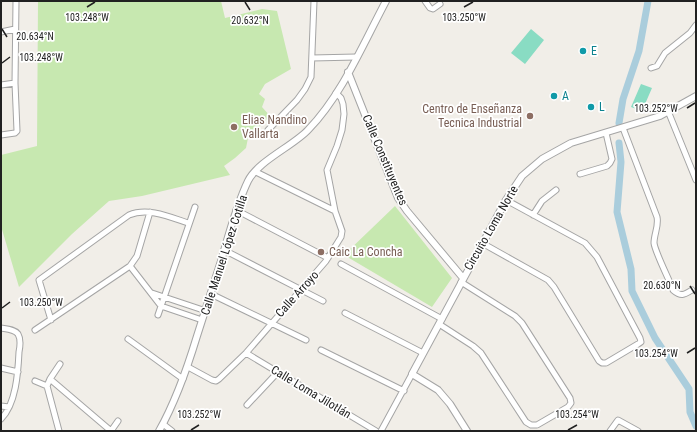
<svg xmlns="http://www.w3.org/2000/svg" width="697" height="432" viewBox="0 0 697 432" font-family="'Roboto Condensed',sans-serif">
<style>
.grass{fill:#c7e8b0}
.pitch{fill:#89dcc3}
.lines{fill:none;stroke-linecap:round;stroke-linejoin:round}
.canal{stroke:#aacddc;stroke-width:7}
.minor-casing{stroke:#a5a5a5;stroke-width:7}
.tertiary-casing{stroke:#a5a5a5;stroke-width:8}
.minor{stroke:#fff;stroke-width:5}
.tertiary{stroke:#fff;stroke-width:6}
.ticks{fill:none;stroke:#212121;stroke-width:1.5}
.culture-dot{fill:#0f9aa8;stroke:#fff;stroke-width:1.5}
.education-dot{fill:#8d6e63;stroke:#fff;stroke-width:1.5}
.labels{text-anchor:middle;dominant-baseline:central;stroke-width:3.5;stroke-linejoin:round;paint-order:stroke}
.culture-label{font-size:12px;fill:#0d838f;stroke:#fff;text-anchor:start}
.education-label{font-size:12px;fill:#785e54;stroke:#fff;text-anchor:start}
.street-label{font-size:12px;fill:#212121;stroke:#fff}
.ticks-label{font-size:10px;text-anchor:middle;fill:#212121;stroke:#fff;stroke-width:3.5;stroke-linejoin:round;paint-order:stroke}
</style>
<rect width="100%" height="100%" fill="#f1eee8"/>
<path class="grass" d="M38,1h183l4,17 37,-9 15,2 14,58 -26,15 -6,10 6,5 -3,8 8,9 -22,22 -2,10 -11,10 -11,8 6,9 -88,21 -33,5 -37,33 -53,53 -18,-61v-71l36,-9z
M395,206l57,72 -20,29 -88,-52z"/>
<path class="pitch" d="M531,29l13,11 -19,24 -14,-11z
M641,84l11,4 -10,23 -11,-4z"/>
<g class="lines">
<path class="canal" d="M619,123l4,-24 16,-48 9,-50
M619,143l2,19 -4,50 14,57 1,22 23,47 34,51 1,23 6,14"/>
<g class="minor-casing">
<path id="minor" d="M425,1l5,7 3,1 7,-5
M1,32l14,-3
M312,58l44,-1
M651,68l6,-2 8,-13 25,-20 6,-8
M1,85l14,-2
M668,111l28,69
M623,128l34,89c2,9 -3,17 -3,26 1,9 15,36 19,47 8,7 11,5 19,0
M268,130l29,-30 8,-11 6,-12 3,-76
M1,135l14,-2 2,-2 -2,-48 1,-82
M256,172l79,39
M580,174l27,-8 3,-3 2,-4 -6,-26
M236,210l92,48
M533,215l9,-14 14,-11
M482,243l66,37 6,7 45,74 3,2h4l32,-19 3,-2 -1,-4 -43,-81 -12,-14 -79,-43
M224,250l99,51
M341,264l101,55
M130,266l31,40 41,14
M152,293l54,18
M211,294l95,46
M345,313l78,40
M158,315l37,-108
M51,320l-12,-40 90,-65c19,-8 41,2 59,8
M439,324l34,22 8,7 45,69 5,3h6l31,-18 3,-4 -1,-5 -48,-75 -7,-7 -54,-34
M1,328c6,1 13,1 17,6 3,5 2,13 1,18 -1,21 -3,52 -18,67
M35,330l95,-64 7,-10 13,-44
M128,339l55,40
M321,350l83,41
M246,353l130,78
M188,367l24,13 4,1 3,-2 27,-26 80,-92 15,-24 1,-6 -7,-20 -8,-41 10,-24 5,-16 2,-16 -1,-10 -2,-6 -5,-5
M1,368l17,4
M50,379l61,52
M35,381l12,5
M47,386l12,45
M47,386l3,-7 10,-15
M247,405l31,-33
M1,406l8,1
M163,424l9,7
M111,431l7,-10
M381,431l31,-57
M610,431l8,-11 20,11"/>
</g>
<g class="tertiary-casing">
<path id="tertiary" d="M348,72l50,126 9,13 56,67
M159,431c17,-30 28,-62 38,-95 8,-25 16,-50 24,-75 8,-27 15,-55 27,-80 10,-20 45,-35 60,-51 34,-35 55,-86 78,-129
M467,431l-17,-27 -12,-14 -26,-16 94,-174 16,-24 20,-17 29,-16 89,-27 36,-20"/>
</g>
<use href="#minor" class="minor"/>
<use href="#tertiary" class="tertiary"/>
</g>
<path class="ticks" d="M245,2l5,8M87,7l8,-5M464,7l9,-5M2,29l5,8M2,63l8,-6M687,108l8,-5M690,286l5,8M2,308l8,-6M687,353l8,-5M191,430l8,-5M568,430l9,-5"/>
<g class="culture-dot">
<circle cx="583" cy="51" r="4"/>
<circle cx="554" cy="96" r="4"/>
<circle cx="591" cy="107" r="4"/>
</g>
<g class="education-dot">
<circle cx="530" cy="116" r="4"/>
<circle cx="234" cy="127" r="4"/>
<circle cx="321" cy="252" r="4"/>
</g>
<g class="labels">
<g class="culture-label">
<text x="591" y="51">E</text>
<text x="562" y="96">A</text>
<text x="599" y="107">L</text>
</g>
<g class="education-label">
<text x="522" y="109" text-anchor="end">Centro de Enseñanza<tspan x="522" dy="14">Tecnica Industrial</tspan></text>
<text x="242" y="120">Elias Nandino<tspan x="242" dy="14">Vallarta</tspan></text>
<text x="329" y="252">Caic La Concha</text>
</g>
<g class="street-label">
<text transform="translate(385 160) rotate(67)">Calle Constituyentes</text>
<text transform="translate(491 228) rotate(-60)">Circuito Loma Norte</text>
<text transform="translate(224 255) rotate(-72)">Calle Manuel López Cotilla</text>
<text transform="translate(297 294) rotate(-48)">Calle Arroyo</text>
<text transform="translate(311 392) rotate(31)">Calle Loma Jilotlán</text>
</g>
</g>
<g class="ticks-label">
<text x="87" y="21">103.248°W</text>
<text x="464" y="21">103.250°W</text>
<text x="250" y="24">20.632°N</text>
<text x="35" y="40">20.634°N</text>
<text x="41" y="61">103.248°W</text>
<text x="656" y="112">103.252°W</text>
<text x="662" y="289">20.630°N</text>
<text x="41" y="306">103.250°W</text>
<text x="656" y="357">103.254°W</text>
<text x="199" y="418">103.252°W</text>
<text x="577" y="418">103.254°W</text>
</g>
<rect width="697" height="432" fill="none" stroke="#212121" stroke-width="4"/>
</svg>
